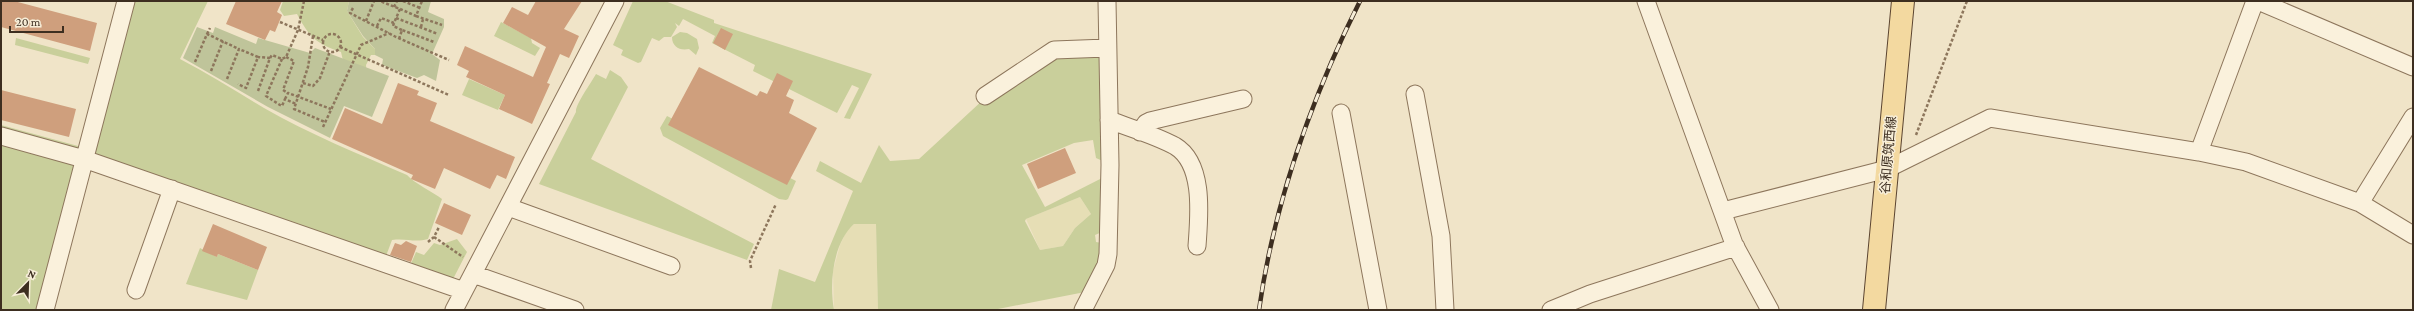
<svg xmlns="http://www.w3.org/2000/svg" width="2414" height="311" viewBox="0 0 2414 311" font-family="'Crimson Pro','Noto Sans JP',serif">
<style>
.farmland{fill:#e6deb5}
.green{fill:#c9cf9b;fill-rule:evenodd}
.cemetery{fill:#bfc49a}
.building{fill:#cf9f7d}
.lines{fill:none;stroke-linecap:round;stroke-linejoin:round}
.minor-casing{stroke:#8d765c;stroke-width:19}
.major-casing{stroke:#5b4430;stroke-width:24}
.path{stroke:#8d765c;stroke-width:2.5;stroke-dasharray:3 2;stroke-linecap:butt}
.minor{stroke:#faf1dc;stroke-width:17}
.major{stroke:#f3d9a0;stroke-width:22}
.rail-casing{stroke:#3d2e20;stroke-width:4.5}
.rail{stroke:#f7eed8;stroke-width:3;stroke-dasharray:9;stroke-linecap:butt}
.labels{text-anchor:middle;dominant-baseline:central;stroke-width:3;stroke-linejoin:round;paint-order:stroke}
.street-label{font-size:13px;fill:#3d2e20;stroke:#f7eed8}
</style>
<rect width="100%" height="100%" fill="#f0e4c8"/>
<path class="farmland" d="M1080,197l11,17 -16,14 -12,18 -23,4 -14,-31z
M854,224h22l2,86h-44l-1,-39 7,-26 7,-15z"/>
<path class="green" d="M135,1h73l-28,58c29,15 56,32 84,49 45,26 95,46 143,67 7,8 26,17 35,24l-14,40c-14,4 -21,-1 -36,1l-6,16 -292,-100z
M283,1h66l-2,10 16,26 12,12v6h-4l-5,10 1,15 -20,-2 -6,-26c-24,-8 -32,-15 -44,-38l-13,2 -4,-6z
M633,1h32l49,19v3l158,51 -22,45 -6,-1 15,-30 -7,-3 -15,28 -84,-42 2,-6 -43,-22 3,-7 -32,-17 -4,7 -4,-3 2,4 -6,10h-7l-5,4 -7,-3 -11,24 -3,1 -17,-8 2,-5 -10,-5z
M501,22l30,16 1,5 8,5 -5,8 -41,-20z
M680,32l7,1 10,6 2,9 -3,7 -7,-6c-9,2 -17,-2 -17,-12z
M16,38l74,20 -2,6 -73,-19z
M1099,54l8,109 -11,-5 -3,-18 -19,3 -52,22 23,42 61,-31 -4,56 -7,3 1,7 6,1 3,9 -20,40 -92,18h-115l-2,-86h-22c-21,19 -25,59 -20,86h-63l8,-41 36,13 38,-91 -37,-20 4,-10 41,22 18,-38 11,16 29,-2 65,-60 67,-43zM1080,197l11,17 -16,14 -12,18 -23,4 -15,-29 1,-2z
M610,70l11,7 7,10 -37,72 163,85 -7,16 -208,-76 37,-72c-1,-7 15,-29 20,-38l10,5z
M469,79l36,16 -7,15 -36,-15z
M667,116l129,65 -8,18 -2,1 -7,-1 -116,-63 -3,-8z
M1,125l77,21v3l-77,-17z
M1,140l81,22 -40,148h-41z
M457,239l10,13 -15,29 -42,-15 6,-14 8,3 10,-12 6,2z
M200,248l17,9 1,-3 40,16 -11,30 -61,-16z"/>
<path class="cemetery" d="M349,1h82l-3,11 16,7v8l-12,27 8,6 -4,21 -12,-6 -7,3 -35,-13 1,-6 -8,-4v-6l-12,-13 -16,-25z
M197,27l16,6 2,-6 41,17 2,-6 52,15 5,-5 74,28 -17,41 -28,-11 -14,32 -62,-31 -85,-49z"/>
<path class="building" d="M1,1h13l83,22 -7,28 -89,-24z
M236,1h46l-5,11 5,3 -7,17 -5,-2 -5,10 -39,-16z
M536,1h46l-18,28 15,7 -10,22 -9,-4 -13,29 3,1 -18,40 -33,-15 6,-14 -39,-18 3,-6 -12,-6 8,-19 68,31 13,-30 -43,-24 9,-16 16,8z
M721,28l12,6 -8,16 -12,-7z
M699,67l58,29 3,-5 7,3 10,-21 16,8 -7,15 8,4 -5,13 28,15 -30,57 -119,-60z
M398,83l21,8 -2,4 20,8 -7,18 85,36 -9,22 -9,-4 -7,14 -46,-21 -9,21 -24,-10 2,-4 -81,-36 13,-31 37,16z
M1,90l75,19 -7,28 -68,-17z
M1065,148l11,25 -38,16 -11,-25z
M444,203l27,12 -9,20 -27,-12z
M213,224l54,23 -9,23 -40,-16 -1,3 -15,-6z
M406,241l11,5 -6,16 -21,-7 5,-12 6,2z"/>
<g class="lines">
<g class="minor-casing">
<path id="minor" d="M1646,1l88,243 36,66
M2258,1l155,66
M1415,94l26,142 4,74
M985,96l69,-46 53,-2
M1341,113l37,197
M1109,120c21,8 46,15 66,26 30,18 24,71 22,100
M1140,132l6,-9 4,-2 93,-22
M1,136l83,23 380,132
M2199,152l56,-151
M2360,203l53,-86
M508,207l163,59
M1723,211l164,-42 103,-51 209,34 47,10 114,41 53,32
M473,274l102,36
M136,290l36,-101
M45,310l81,-309
M454,310l161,-309
M1083,310l23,-45 2,-11 2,-89 -3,-164
M1551,310l39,-16 146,-47"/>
</g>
<g class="major-casing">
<path id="major" d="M1874,310l29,-309"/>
</g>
<path class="path" d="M403,1l17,7
M394,7l3,-6
M353,8l-3,5 46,24 53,23
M400,9l16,7 6,-15
M416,16l26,9
M396,18l42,16
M366,21l8,-20
M280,22l43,18
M394,23l-1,3 9,4
M377,26l4,-8 13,5 6,-14 -20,-8
M421,27l2,-8
M323 43a9 9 0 1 1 18 0a9 9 0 1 1-18 0Z
M207,34l3,-6
M313,36l-5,31 -14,42 31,13
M399,39l3,-9 32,12
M340,47l109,48
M286,57l8,4 -11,29 5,3
M270,58l2,-3 10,4 4,-2 12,-27 6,-29
M282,59l-16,37 14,9 2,1 3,-7 11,5
M195,62l12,-28 32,15
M211,71l12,-30
M227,79l12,-30 19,8 -12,31 -8,-4
M303,83l10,3 7,-8 10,-27
M258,91l12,-33 -12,-1
M285,99l3,-6 43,16
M323,127l38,-82 28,-12
M1916,135l51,-134
M434,237l29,20
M428,242l6,-5 5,-10
M751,268l-1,-7 26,-57"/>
<use href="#minor" class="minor"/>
<use href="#major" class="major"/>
<g class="rail-casing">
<path id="rail" d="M1259,310c15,-106 53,-213 101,-309"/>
</g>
<use href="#rail" class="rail"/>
</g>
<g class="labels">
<g class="street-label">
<text transform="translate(1888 155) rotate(-85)">谷和原筑西線</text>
</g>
</g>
<rect width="2414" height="311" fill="none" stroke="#3d2e20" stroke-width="4"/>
<g transform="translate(28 283) rotate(23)" stroke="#f7eed8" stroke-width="3" paint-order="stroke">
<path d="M0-3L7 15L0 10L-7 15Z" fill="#3d2e20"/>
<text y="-6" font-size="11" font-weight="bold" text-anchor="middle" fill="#3d2e20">N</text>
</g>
<path d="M10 26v6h53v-6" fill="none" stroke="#3d2e20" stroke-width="2"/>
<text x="16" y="26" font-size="12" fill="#3d2e20" stroke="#f7eed8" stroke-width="3" paint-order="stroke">20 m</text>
</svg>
